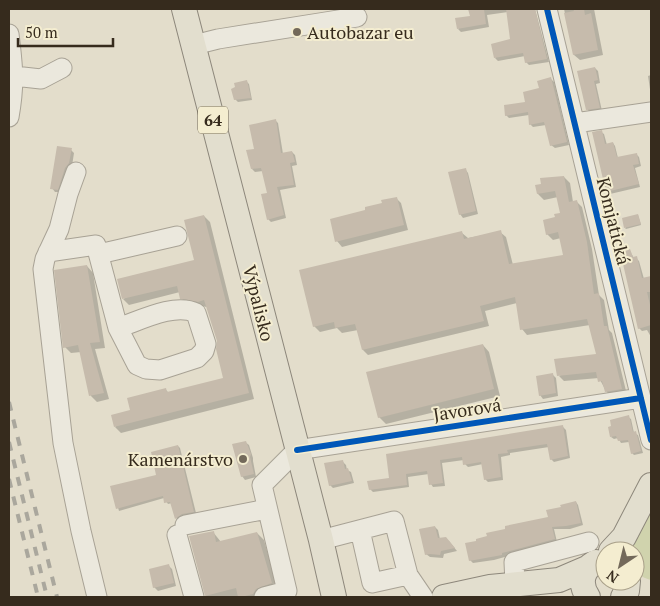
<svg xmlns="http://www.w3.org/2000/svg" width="660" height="606" viewBox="0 0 660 606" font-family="'PT Serif',serif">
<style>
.green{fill:#d0d3ad}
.shadow{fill:#0003}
.building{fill:#c6bbac}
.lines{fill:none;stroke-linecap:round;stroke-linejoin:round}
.minor-casing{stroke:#a8a295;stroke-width:21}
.major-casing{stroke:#8d877b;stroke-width:26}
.minor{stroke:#ebe8dd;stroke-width:19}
.major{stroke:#e2dece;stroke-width:24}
.rail{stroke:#aaa79d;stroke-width:4;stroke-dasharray:9 9;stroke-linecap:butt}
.cycleway-casing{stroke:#f4edd0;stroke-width:9}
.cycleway{stroke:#0057b8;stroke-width:6}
.poi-dot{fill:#73695a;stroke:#f4edd0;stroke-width:2}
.labels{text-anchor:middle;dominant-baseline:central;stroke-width:4;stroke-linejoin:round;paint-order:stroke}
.shield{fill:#f4edd0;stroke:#6f6553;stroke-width:1}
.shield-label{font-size:16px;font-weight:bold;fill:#362b1d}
.poi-label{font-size:18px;fill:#362b1d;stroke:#f4edd0;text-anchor:start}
.street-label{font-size:18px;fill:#362b1d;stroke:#f4edd0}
</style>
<rect width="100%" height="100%" fill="#e3ddcb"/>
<path class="green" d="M651,498v82c-17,-4 -16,-14 -16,-29h-4v-3l5,-19z"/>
<path class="shadow" d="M470,9h65l14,53 -20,3 -3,-3 -1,-6 -27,5 -3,-3 17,-18 -4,-28 -21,3 2,12 -28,5 -3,-3 13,-12z
M564,9h30l9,46 -23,5 -6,-5z
M595,68l3,3 2,12 -4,1 6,27 -12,1 -3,-3z
M651,75v21l-3,-20z
M551,79l3,3 15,63 -14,3 -4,-3 -5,-20 -13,2 -3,-3 -1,-9 -20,3 -3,-3 20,-12z
M246,81l3,3 3,16 -14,2 -3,-3z
M275,120l3,3 5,31 9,-2 3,3 2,10 -5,1 4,21 -16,3 6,28 -15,4 -3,-3v-25l-5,-23 -8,1 -3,-3 4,-19z
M601,132l3,2 3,11 6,-2 2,3 3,12 19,-3 2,2 2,9 -6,2 5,19 -30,7 -3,-3z
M71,150l3,3 -2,13 -11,26h-6l-3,-4z
M465,169l3,4 10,41 -15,4 -3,-4z
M564,177l6,6 3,19 3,-1 6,6 10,42 7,46 5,5 5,30 3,3 15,62 -15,2 -6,-6 -7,-13 -35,3 -5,-5 38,-21 -7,-30 -63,10 -5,-6 -5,-26 -32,8 4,15 -121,29 -5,-5 -5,-20 -16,3 -5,-5 -17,4 -6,-6 148,-93 6,5 32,-6 6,5 7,28 52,-9 -4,-18 -8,2 -6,-6 9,-16 6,-4 -4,-17 -14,3 -6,-6 -1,-8z
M396,198l5,5 7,27 -66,17 -5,-6 30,-30z
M638,215l3,10 -15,4 -1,-1z
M204,216l6,6 44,177 -133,34 -6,-6 16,-16 35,-21 3,3 56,-14 -7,-39 -11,-33 -19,-3 -7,-6 -1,-6 -51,13 -6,-6 73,-38z
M629,250l5,8h2l3,3 5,18 7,-2v18h-1l1,7v35l-4,-7 -5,1 -3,-3z
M87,266l6,7 12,75 -10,1 14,50 -12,3 -6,-6 -10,-44 -10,1 -6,-6z
M483,345l6,7 11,44 -114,28 -7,-7z
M552,374l4,4 2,18 -15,3 -3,-4z
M628,417l3,2 3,14 4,2 5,18 -9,2 -2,-2 -3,-11 -8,1 -3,-5 -4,1 -3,-2z
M563,427l3,3 4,28 -16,4 -3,-3 -2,-12 -39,6v2l-9,2 2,23 -15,2 -3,-3 -2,-15 -15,3 -3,-3 -1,-4 -22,3 3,23 -12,1 -2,-3 -2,-10 -21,3 1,10 -36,5 -3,-3 20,-10 -3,-24z
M245,442l4,3 4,13v3l3,16 -11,3 -3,-4z
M178,446l2,2 16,65 -11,3 -8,4 -5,-17 -4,1 -4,-6 -45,13 -7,-24 46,-11z
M343,462l3,3 1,5 4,2 3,11 -21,5 -3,-3z
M576,502l2,3 5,20 -13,4h-16l3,13 -63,18 -21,3 -3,-3 8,-18 71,-24z
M435,527l3,3 2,9 9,2 8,10 -13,3 -1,4 -13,-1 -4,-3z
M213,532l8,10 36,-9 7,7 14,50 -16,7h-23v-1l-31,1 -2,-1z
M169,566l3,3 4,17 -18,5 -4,-4z"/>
<path class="building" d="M468,9h16l2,15 -29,5 -2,-11 15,-2z
M506,9h29l12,50 -22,4 -2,-10 -29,5 -3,-14 19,-5z
M573,9h11l1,6 6,-2 7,37 -25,5 -9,-42 10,-2z
M595,67l3,13 -4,1 6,27 -14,2 -9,-39z
M551,77l16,65 -17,4 -6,-24 -15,3 -1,-13 -23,4 -1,-11 21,-3 -2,-10 16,-4 -2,-7z
M247,80l4,18 -17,2 -3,-11 4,-2 -1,-4z
M276,119l5,34 11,-2 3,11 -5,1 4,22 -17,2 7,28 -17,5 -6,-26 6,-1 -6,-25 -10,1 -5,-19 8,-1 -5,-24z
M602,130l3,14 8,-2 4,15 20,-4 2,11 -6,1 6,19 -33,8 -14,-60z
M57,146l15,2 -3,15 -4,5 -7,22 -8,-1z
M466,168l10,43 -17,4 -11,-43z
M564,176l5,26 8,-2 10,42 7,52 5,-1 5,33h3l15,63 -17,3 -3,-11 -4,1 -2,-10 -39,4 -3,-17 42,-5 -9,-35 -67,11 -5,-33 -35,9 4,15 -122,29 -7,-26 -20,4 -1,-6 -21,5 -14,-57 163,-39 2,8 37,-9 8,34 54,-9 -5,-23 -12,3 -3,-15 12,-3 -1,-3 6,-1 -5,-22 -18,3 -2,-9 6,-1 -1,-6z
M397,197l7,28 -69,17 -5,-23 35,-9v-3l17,-4 -1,-3z
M638,214l3,10 -17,4 -2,-10z
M204,215l45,178 -135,34 -3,-12 19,-5 -3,-12 39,-10 1,4 56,-14 -7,-29 1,-8 -13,-41 -6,2 -18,-3 -3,-13 -55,13 -5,-20 77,-19 -10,-40z
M630,249l3,8 4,-1 5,22 9,-2v16h-4l4,17v16l-13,4 -18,-78z
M87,265l13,77 -10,1 14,50 -15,3 -11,-51 -15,3 -9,-78z
M483,344l11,45 -116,29 -12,-46z
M553,373l3,20 -17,3 -3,-20z
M629,415l4,17 3,-1 5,20 -10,3 -3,-14 -10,1 -2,-5 -6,1 -2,-10 3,-1 -1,-6z
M563,425l5,31 -18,4 -3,-16 -40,6 1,3 -10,1 3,23 -17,3 -3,-18 -18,3 -1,-8 -22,3 3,23 -14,2 -2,-14 -21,3 1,11 -38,5 -2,-9 22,-3 -3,-24z
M246,441l5,13 -1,3 4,17 -13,3 -9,-33z
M178,445l16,67 -12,2 -7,5 -5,-17 -6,1 -1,-7 -47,13 -6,-23 46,-11 -5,-23z
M343,460l2,9 3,-1 4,13 -23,5 -5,-23z
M576,501l5,22 -15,3 -14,1 3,12 -53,14v2l-33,6 -4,-18 11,-2v-2l11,-3 -1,-3 19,-4v-3l43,-9 -2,-7 15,-3 -1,-2z
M435,526l3,12 8,-1 9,11 -14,3 -1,4 -10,-1 -5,1 -6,-26z
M214,531l2,11 41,-10 15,51 -16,6 -3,5 -12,3h-3l-2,-9 -31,8 -16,-60z
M169,564l5,19 -21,5 -4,-19z"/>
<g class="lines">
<g class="minor-casing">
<path id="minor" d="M547,9l104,431
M9,34c4,32 6,50 0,83
M194,45l24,-6 139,-22
M14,76l27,3 21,-11
M575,123l76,-11
M76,172l-8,22 -9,35 -14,30 -2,10 20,174 18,88 16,66
M48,252l48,-7 22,83 19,37 9,4 14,1 37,-12 7,-7 2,-7 -10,-31c-21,-11 -57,8 -78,15
M99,254l78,-18
M185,525l82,-16
M360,530l12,53 36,-8
M177,535l17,62
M321,540l73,-19 14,54 15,22
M515,584l-1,-22 75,-20
M264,597l23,-6 -25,-106 35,-35 344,-52"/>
</g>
<g class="major-casing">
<path id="major" d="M184,9l137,531 13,57
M611,551l13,-14 27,-52
M444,597l46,-10 69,-7 28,-12
M588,597c-9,-13 -6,-28 8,-35
M623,597l4,-6 1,-10"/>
</g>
<use href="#minor" class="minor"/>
<use href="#major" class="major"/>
<path class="rail" d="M9,402l48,195
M9,442l38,155
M9,479l29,118"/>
<g class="cycleway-casing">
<path id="cycleway" d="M547,9l104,431
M297,450l344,-52"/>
</g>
<use href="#cycleway" class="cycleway"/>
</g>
<g class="poi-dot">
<circle cx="297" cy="32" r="5"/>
<circle cx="243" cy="459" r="5"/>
</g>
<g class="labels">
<rect class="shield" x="198" y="106.5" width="30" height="27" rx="4"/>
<g class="shield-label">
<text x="213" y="120">64</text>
</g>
<g class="poi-label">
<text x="307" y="32">Autobazar eu</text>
<text x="233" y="459" text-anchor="end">Kamenárstvo</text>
</g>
<g class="street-label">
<text transform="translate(614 221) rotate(76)">Komjatická</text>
<text transform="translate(259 303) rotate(76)">Výpalisko</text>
<text transform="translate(467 409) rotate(-9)">Javorová</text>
</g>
</g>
<rect width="660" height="606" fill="none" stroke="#362b1d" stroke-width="20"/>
<g transform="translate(620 566) rotate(215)"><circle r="24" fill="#f4edd0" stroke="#a89f88"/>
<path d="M0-4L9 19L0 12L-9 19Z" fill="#73695a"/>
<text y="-8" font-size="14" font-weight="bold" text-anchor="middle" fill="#362b1d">N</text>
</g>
<path d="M18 38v8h95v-8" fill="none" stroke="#362b1d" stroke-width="2.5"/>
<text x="25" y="38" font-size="15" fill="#362b1d" stroke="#f4edd0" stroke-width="4" paint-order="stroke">50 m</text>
</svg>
